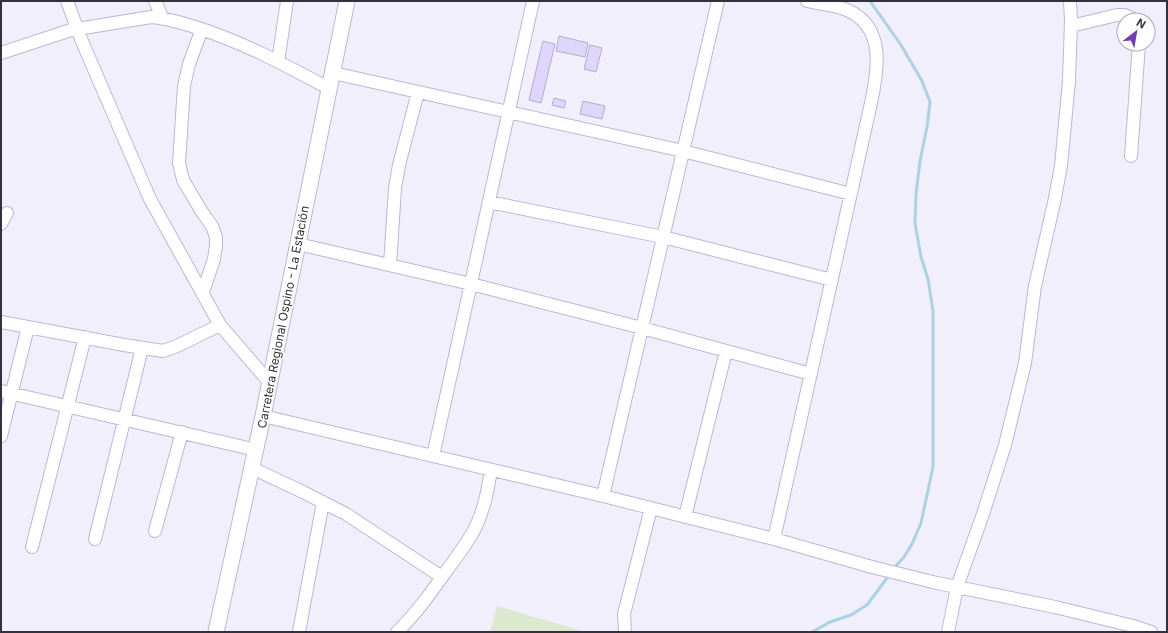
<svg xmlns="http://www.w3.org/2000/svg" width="1168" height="633" viewBox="0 0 1168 633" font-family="Inter,sans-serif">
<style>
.green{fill:#dbeacf}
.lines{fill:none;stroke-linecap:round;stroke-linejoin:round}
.stream{stroke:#aad2e5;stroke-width:3}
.building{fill:#dfd7fb;stroke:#b3acca}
.minor-casing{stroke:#bcb7d6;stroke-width:14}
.major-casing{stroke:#bcb7d6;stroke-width:17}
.minor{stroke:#fff;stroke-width:12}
.major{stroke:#fff;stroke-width:15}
.labels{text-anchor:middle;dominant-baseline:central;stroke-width:3;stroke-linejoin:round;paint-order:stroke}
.street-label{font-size:12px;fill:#33313d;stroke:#fff}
</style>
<rect width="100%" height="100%" fill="#f1effc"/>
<path class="green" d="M497,606l89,26h-96z"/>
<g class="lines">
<path class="stream" d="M870,1l31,44 21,36 8,21 -3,25 -7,34 -4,33 -1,29 6,34 7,22 5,32v156l-12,56 -9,21 -8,13 -11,12
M812,632l18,-10 21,-7 16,-10 23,-31"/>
</g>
<path class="building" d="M559,36l29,7 -3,14 -29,-6z
M543,41l12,3 -14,59 -12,-3z
M590,45l12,3 -6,24 -12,-3z
M554,98l12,3 -2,7 -12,-3z
M583,101l22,5 -3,13 -22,-5z"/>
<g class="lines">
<g class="minor-casing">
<path id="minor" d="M67,1l14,38 69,160 70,126 50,58
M155,1l8,18
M1071,26l46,-11h8l10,5
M202,29l-13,35 -5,22 -5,77 4,17 19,32 10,14 4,11v9l-2,13 -11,33
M1,53l70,-23 80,-13c16,1 32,6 47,11 47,15 89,38 132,61
M278,62l9,-61
M333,73l350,78 168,43
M1131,156l8,-112
M489,202l174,35 169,43
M1,224l6,-11
M298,244l173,40 171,44 169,46
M390,265l5,-77 4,-23 19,-73
M1,322l123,23 39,6 14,-5 43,-21
M1,391l255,59
M263,416l340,80 171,43 98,28 65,16 118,24 78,19 18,6
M1,436l27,-109
M433,456l100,-455
M252,468l51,24 43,22 96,63
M603,496l115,-495
M685,517l41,-166
M155,531l27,-99
M95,539l47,-191
M774,539l97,-436c7,-33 15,-76 -24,-93 -12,-5 -27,-6 -40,-9
M32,547l53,-210
M299,632l24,-130
M397,632c19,-18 35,-41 50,-62 11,-15 23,-30 30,-46 8,-18 11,-36 14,-54
M625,632l-1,-18 27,-106
M948,632l9,-45 26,-73 22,-69 20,-82 10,-77 19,-83 7,-37 8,-85 2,-60 -1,-20"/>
</g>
<g class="major-casing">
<path id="major" d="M216,632l47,-216 84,-415"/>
</g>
<use href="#minor" class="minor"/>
<use href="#major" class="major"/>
</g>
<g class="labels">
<g class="street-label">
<text transform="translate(283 317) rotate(-79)">Carretera Regional Ospino - La Estación</text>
</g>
</g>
<rect width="1168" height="633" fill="none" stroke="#33313d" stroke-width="4"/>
<g transform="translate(1136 32) rotate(31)"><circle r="19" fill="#ffffff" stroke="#adadb1"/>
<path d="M0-3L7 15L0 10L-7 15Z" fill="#713db4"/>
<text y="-6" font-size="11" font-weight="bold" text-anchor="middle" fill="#33313d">N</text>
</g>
</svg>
